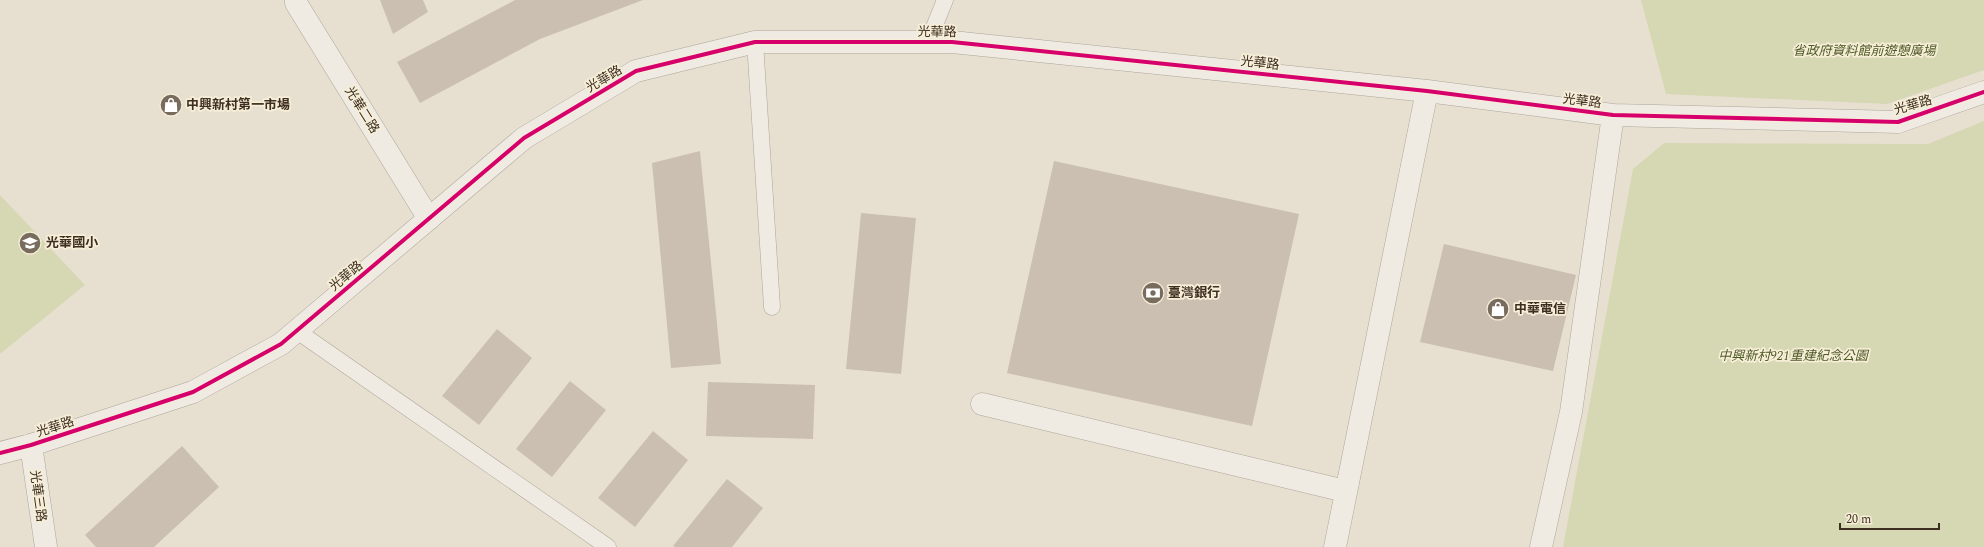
<svg xmlns="http://www.w3.org/2000/svg" width="1984" height="547" viewBox="0 0 1984 547" font-family="Spectral,'Noto Sans TC',serif">
<style>
.green{fill:#d6d7b3}
.building{fill:#cbbfb2}
.lines{fill:none;stroke-linecap:round;stroke-linejoin:round}
.service-casing{stroke:#ada599;stroke-width:17}
.minor-casing{stroke:#ada599;stroke-width:23}
.service{stroke:#efebe3;stroke-width:16}
.minor{stroke:#efebe3;stroke-width:22}
.cycleway-casing{stroke:#f7eed8;stroke-width:6}
.cycleway{stroke:#d6006c;stroke-width:4}
.labels{text-anchor:middle;dominant-baseline:central;stroke-width:3.5;stroke-linejoin:round;paint-order:stroke}
.street-label{font-size:13px;fill:#3d2e20;stroke:#f7eed8}
.park-label{font-size:13px;font-style:italic;fill:#4d5a26;stroke:#f7eed8}
.poi-label{font-size:13px;font-weight:bold;fill:#3d2e20;stroke:#f7eed8;text-anchor:start}
</style>
<rect width="100%" height="100%" fill="#e7e0d1"/>
<path class="green" d="M1641,0h343v70l-97,34 -221,-10z
M1984,121v426h-421l70,-378 31,-26 264,1z
M0,195l85,90 -85,69z"/>
<path class="building" d="M380,0h43l5,12 -35,22z
M515,0h128l-103,39 -120,64 -23,-41z
M700,151l21,213 -50,4 -19,-205z
M1054,161l245,53 -47,212 -245,-53z
M861,213l55,5 -15,156 -55,-5z
M1444,244l132,31 -23,96 -133,-29z
M497,329l35,29 -53,67 -37,-29z
M570,381l36,29 -54,67 -36,-28z
M708,382l107,3 -2,54 -107,-3z
M653,431l35,29 -53,67 -37,-29z
M182,446l37,41 -65,60h-58l-11,-12z
M727,479l36,29 -31,39h-57l-2,-1z"/>
<g class="lines">
<g class="service-casing">
<path id="service" d="M755,42l17,265
M928,42l17,-42
M297,331l311,216"/>
</g>
<g class="minor-casing">
<path id="minor" d="M296,0v3l133,216
M982,404l363,87
M31,445l15,102
M0,453l31,-8 162,-53 88,-48 243,-206 112,-67 119,-29h197l475,49 186,24 285,7 86,-30
M1335,547l92,-456
M1541,547l30,-135 42,-297"/>
</g>
<use href="#service" class="service"/>
<use href="#minor" class="minor"/>
<g class="cycleway-casing">
<path id="cycleway" d="M0,453l31,-8 162,-53 88,-48 243,-206 112,-67 119,-29h197l475,49 186,24 285,7 86,-30"/>
</g>
<use href="#cycleway" class="cycleway"/>
</g>
<defs>
<g id="shop-disc" transform="scale(1.15)"><circle r="9.5" fill="#786c5e" stroke="#f7eed8"/><path d="M-5-2.5h2.3a2.7 3.5 0 0 1 5.4 0H5L5.5 6h-11ZM-1.5-2.5h3a1.5 2.3 0 0 0-3 0Z" fill="#fff"/></g>
<g id="school-disc" transform="scale(1.15)"><circle r="9.5" fill="#786c5e" stroke="#f7eed8"/><path d="M0-5L7-2L0 1L-7-2ZM-4 1L0 2.5L4 1V4Q0 6-4 4Z" fill="#fff"/></g>
<g id="bank-disc" transform="scale(1.15)"><circle r="9.5" fill="#786c5e" stroke="#f7eed8"/><path d="M-6-4H6V4H-6ZM0-2.3a2.3 2.3 0 1 0 0 4.6a2.3 2.3 0 1 0 0-4.6Z" fill="#fff"/></g>
</defs>
<g fill-rule="evenodd">
<use href="#shop-disc" x="171" y="105"/>
<use href="#school-disc" x="30" y="243"/>
<use href="#bank-disc" x="1153" y="293"/>
<use href="#shop-disc" x="1498" y="309"/>
</g>
<g class="labels">
<g class="street-label">
<text transform="translate(937 32) rotate(1)">光華路</text>
<text transform="translate(1260 63) rotate(6)">光華路</text>
<text transform="translate(604 79) rotate(-31)">光華路</text>
<text transform="translate(1582 101) rotate(7)">光華路</text>
<text transform="translate(1913 105) rotate(-16)">光華路</text>
<text transform="translate(362 110) rotate(58)">光華二路</text>
<text transform="translate(346 276) rotate(-40)">光華路</text>
<text transform="translate(55 427) rotate(-18)">光華路</text>
<text transform="translate(38 496) rotate(82)">光華三路</text>
</g>
<g class="park-label">
<text x="1864" y="51">省政府資料館前遊憩廣場</text>
<text x="1793" y="356">中興新村921重建紀念公園</text>
</g>
<g class="poi-label">
<text x="186" y="105">中興新村第一市場</text>
<text x="46" y="243">光華國小</text>
<text x="1168" y="293">臺灣銀行</text>
<text x="1514" y="309">中華電信</text>
</g>
</g>
<path d="M1840 523v6h99v-6" fill="none" stroke="#3d2e20" stroke-width="2"/>
<text x="1846" y="523" font-size="12" fill="#3d2e20" stroke="#f7eed8" stroke-width="3" paint-order="stroke">20 m</text>
</svg>
